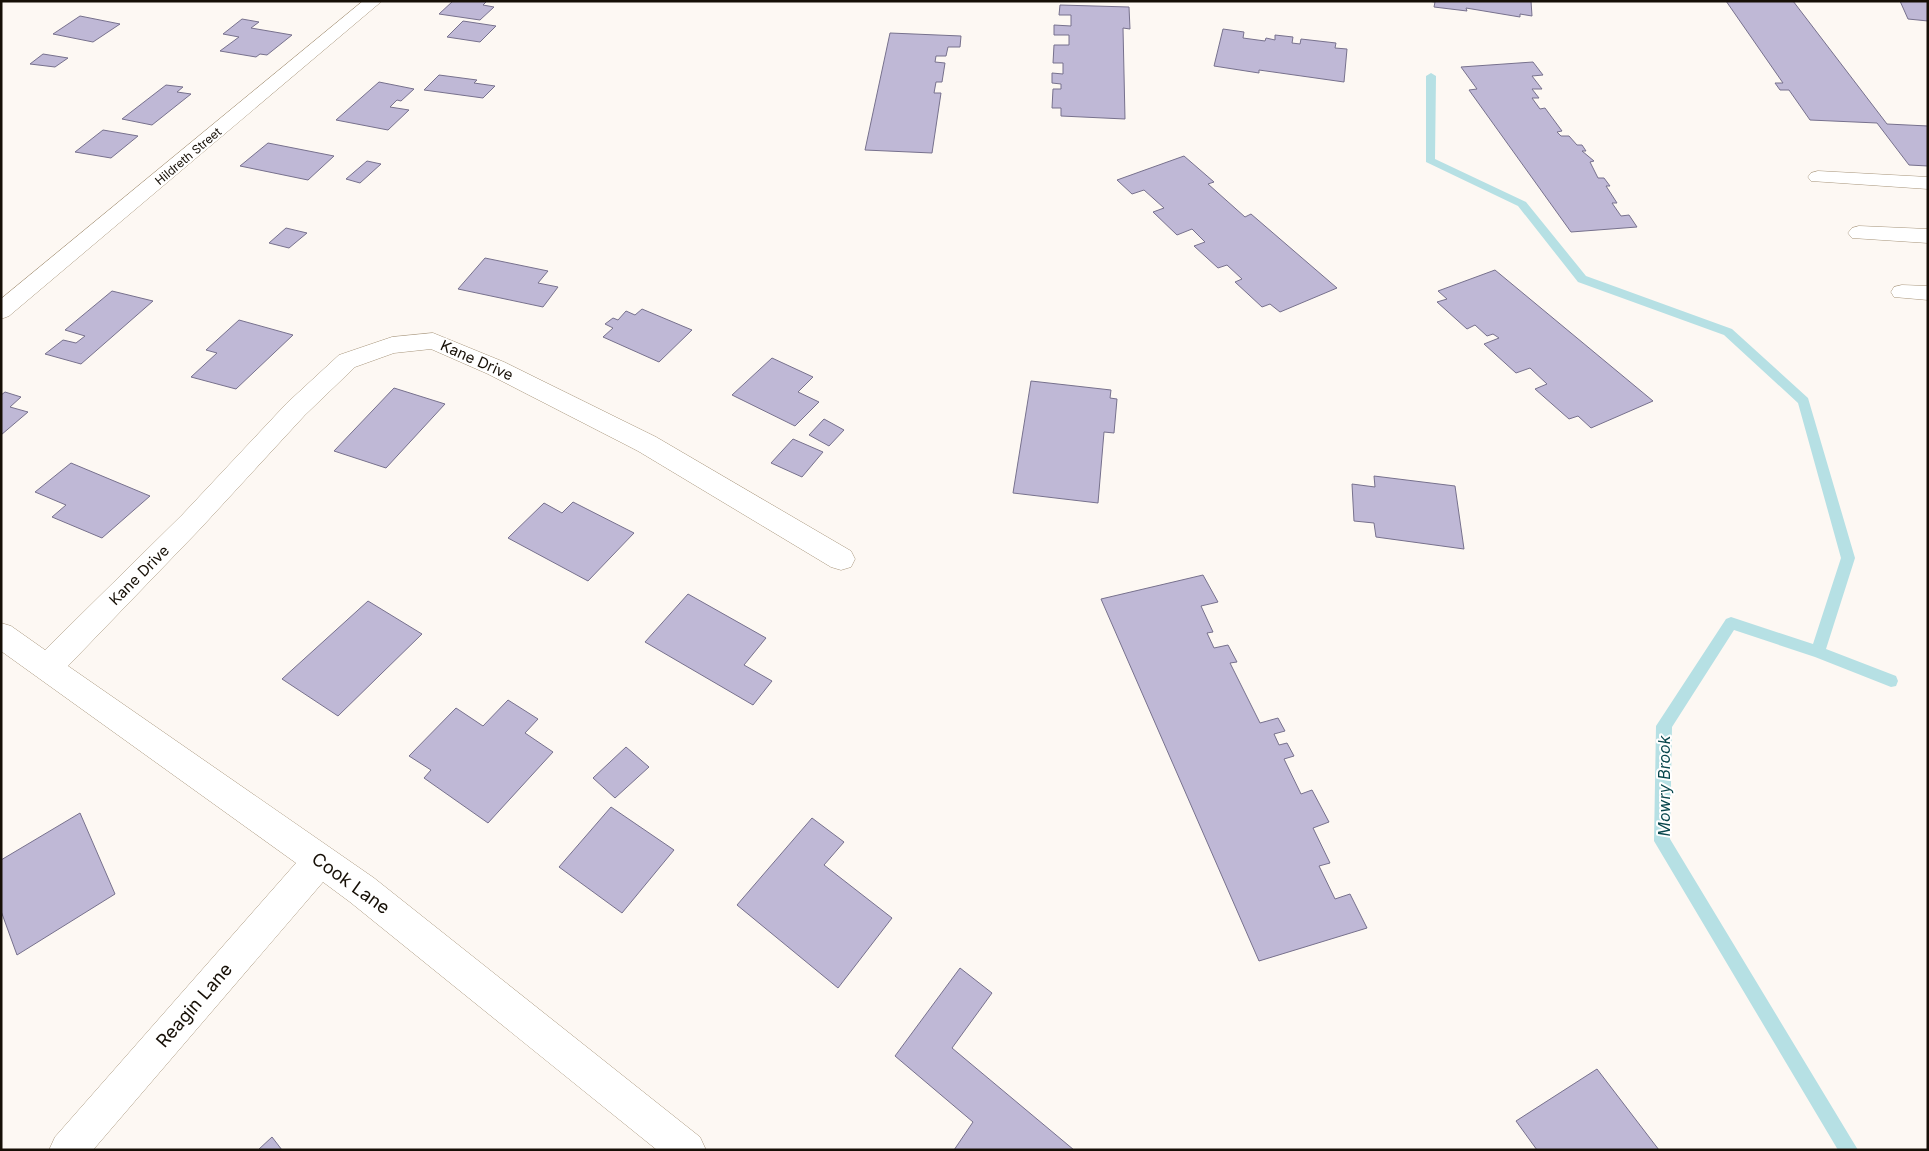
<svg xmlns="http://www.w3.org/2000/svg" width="1929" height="1151" viewBox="0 0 1929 1151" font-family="Inter,sans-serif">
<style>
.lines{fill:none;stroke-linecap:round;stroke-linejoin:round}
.stream{fill:#b6e0e4;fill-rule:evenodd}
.building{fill:#bfb8d6;stroke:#77718d}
.minor-casing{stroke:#a8967c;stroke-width:1}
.minor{fill:#fff;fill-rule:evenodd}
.labels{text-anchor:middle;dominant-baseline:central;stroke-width:4;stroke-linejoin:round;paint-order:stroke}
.far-street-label{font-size:12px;fill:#160f06;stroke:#fff}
.street-label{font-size:15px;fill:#160f06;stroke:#fff}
.water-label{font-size:16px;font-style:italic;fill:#09474d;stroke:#fff}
.near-street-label{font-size:18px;fill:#160f06;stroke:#fff}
</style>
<rect width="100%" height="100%" fill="#fdf8f3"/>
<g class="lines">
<path class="stream" d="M1431,73l5,3 -1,83 91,43 60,74 146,53 76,69 47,160 -29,91 70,27 2,5 -2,5 -5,1 -76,-30 -81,-27 -62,97 -2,112 188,311h-20l-184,-309 2,-115 70,-107 5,-2 82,27 28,-86 -43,-155 -74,-68 -146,-53 -60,-76 -92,-44v-86z"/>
</g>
<path class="building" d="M453,1h34l-4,4 11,2 -14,13 -41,-6z
M1427,1h104l1,15 -12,-2v3l-54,-9 1,3 -33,-4 1,-5z
M1726,1h67l94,123 41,2v40l-19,-1 -32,-42 -67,-3 -21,-30h-9l-5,-7h8z
M1900,1h28v20l-20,-2z
M1060,5l69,2 1,22 -7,-1 2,91 -64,-3v-8h-9l1,-19h8v-5l-9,-1v-10l11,1v-11h-10l1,-18h15v-10h-15v-10l17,1v-11h-12z
M80,16l40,8 -27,18 -40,-8z
M242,19l17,3 -8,6 41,7 -25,20 -7,-1 -4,3 -36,-6 19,-14 -16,-3z
M463,21l33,5 -16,16 -33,-5z
M1223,29l21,3 -1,6 22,3 1,-3 9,2v-5l18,2 -1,6 8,1 1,-5 35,4 -1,5 12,1 -3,33 -85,-12v3l-45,-7z
M890,33l71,3 -1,11h-12l-2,9h-10l-1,6 10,1 -3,19h-6l-2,11h7l-9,60 -67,-3z
M43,54l25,4 -13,9 -25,-3z
M1533,62l10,13 -11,1 10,13h-10l7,9h-7l8,11 5,-1 17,23 -5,1 4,4h8l8,9h5l4,6h-4l12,10 -4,1 8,16h6l6,8h-4l11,17h-5l9,13 8,-1 8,12 -66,5 -102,-142 8,-1 -16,-22z
M439,75l38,5 -3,3 21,3 -12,12 -59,-8z
M379,82l35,7 -13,12 -4,-1 -7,7 19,3 -21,20 -52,-10z
M166,85l17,2 -6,5 14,2 -39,31 -30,-6z
M103,130l35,6 -27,22 -36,-6z
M268,143l66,13 -26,24 -68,-14z
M1184,156l30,26 -6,2 37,33 6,-3 86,74 -57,24 -10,-8 -8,3 -27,-25 7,-3 -15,-14 -9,3 -24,-22 11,-4 -13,-13 -15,6 -24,-23 11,-4 -20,-18 -12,4 -15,-14z
M367,161l14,3 -21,19 -14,-4z
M286,228l21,5 -18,15 -20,-5z
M485,258l63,13 -10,12 20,4 -15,20 -85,-18z
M1495,270l158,131 -62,27 -13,-12 -9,3 -34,-30 12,-5 -17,-16 -14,5 -32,-29 15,-6 -6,-4 -6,2 -12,-11 -8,4 -30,-27 10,-3 -9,-8z
M112,291l41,10 -72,63 -36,-10 18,-14 13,3 9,-7 -20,-6z
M642,309l50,21 -33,32 -56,-25 10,-9 -8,-4 8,-6 5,2 8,-9 9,4z
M239,320l54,15 -57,54 -45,-12 26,-24 -11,-3z
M772,358l41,19 -15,15 21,10 -24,24 -63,-31z
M1031,381l80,9 -1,8 7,1 -3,34 -10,-1 -6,71 -85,-10z
M394,388l51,16 -59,64 -52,-17z
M5,392l16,5 -11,10 18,5 -27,23v-40z
M824,419l20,11 -15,16 -20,-11z
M793,439l30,13 -21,25 -31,-14z
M71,463l79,33 -48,42 -50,-21 14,-12 -31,-13z
M1374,476l81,10 9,63 -88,-12 -2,-14 -20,-2 -2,-37 23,3z
M573,502l61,31 -46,48 -80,-43 36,-35 18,10z
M1203,575l15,27 -17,4 12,26 -6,1 7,15 14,-3 9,17 -7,1 30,60 18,-5 7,13 -11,3 5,11 8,-2 7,13 -10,3 17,35 11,-4 17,32 -16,6 17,35 -11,3 16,33 15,-5 17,34 -108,33 -158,-362z
M688,594l78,44 -22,27 28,16 -19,24 -108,-63z
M368,601l54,33 -84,82 -56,-37z
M508,700l30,19 -13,14 28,19 -65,71 -64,-45 7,-8 -22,-14 47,-48 27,18z
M626,747l23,20 -34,31 -22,-20z
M611,807l63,43 -52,63 -63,-46z
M80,813l35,81 -98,61 -16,-44v-51z
M812,818l32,24 -20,23 68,53 -54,70 -101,-83z
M960,968l32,25 -40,55 122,102h-120l19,-28 -78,-66z
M1597,1069l62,81h-122l-21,-29z
M272,1137l10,13h-24z"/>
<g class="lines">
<g class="minor-casing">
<path id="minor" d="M363,1h19l-373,315 -8,3v-20z
M1818,171l110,6v12l-117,-8 -3,-4 3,-4z
M1859,226l69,3v14l-76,-5 -4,-5 4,-5z
M1902,285l26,1v14l-34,-3 -3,-5 3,-5z
M433,333l71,29 152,75 195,114 4,8 -4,8 -10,3 -10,-3 -193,-116 -150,-77 -57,-25 -37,4 -39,14 -50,48 -105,114 -132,137 306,212 326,259 6,13h-49l-307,-248 -27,-20 -230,268h-44l6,-13 241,-274 -295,-212v-28l10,3 34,24 137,-135 105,-112 52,-48 53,-18z"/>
</g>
<use href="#minor" class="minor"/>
</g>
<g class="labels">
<g class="far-street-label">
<text transform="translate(188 156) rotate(-40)">Hildreth Street</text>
</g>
<g class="street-label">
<text transform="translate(477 360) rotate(24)">Kane Drive</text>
<text transform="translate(139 575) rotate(-45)">Kane Drive</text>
</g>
<g class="water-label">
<text transform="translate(1664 786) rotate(-90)">Mowry Brook</text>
</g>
<g class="near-street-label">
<text transform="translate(351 883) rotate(36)">Cook Lane</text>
<text transform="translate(194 1005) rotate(-49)">Reagin Lane</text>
</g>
</g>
<rect width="1929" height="1151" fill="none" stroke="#160f06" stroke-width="5"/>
</svg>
